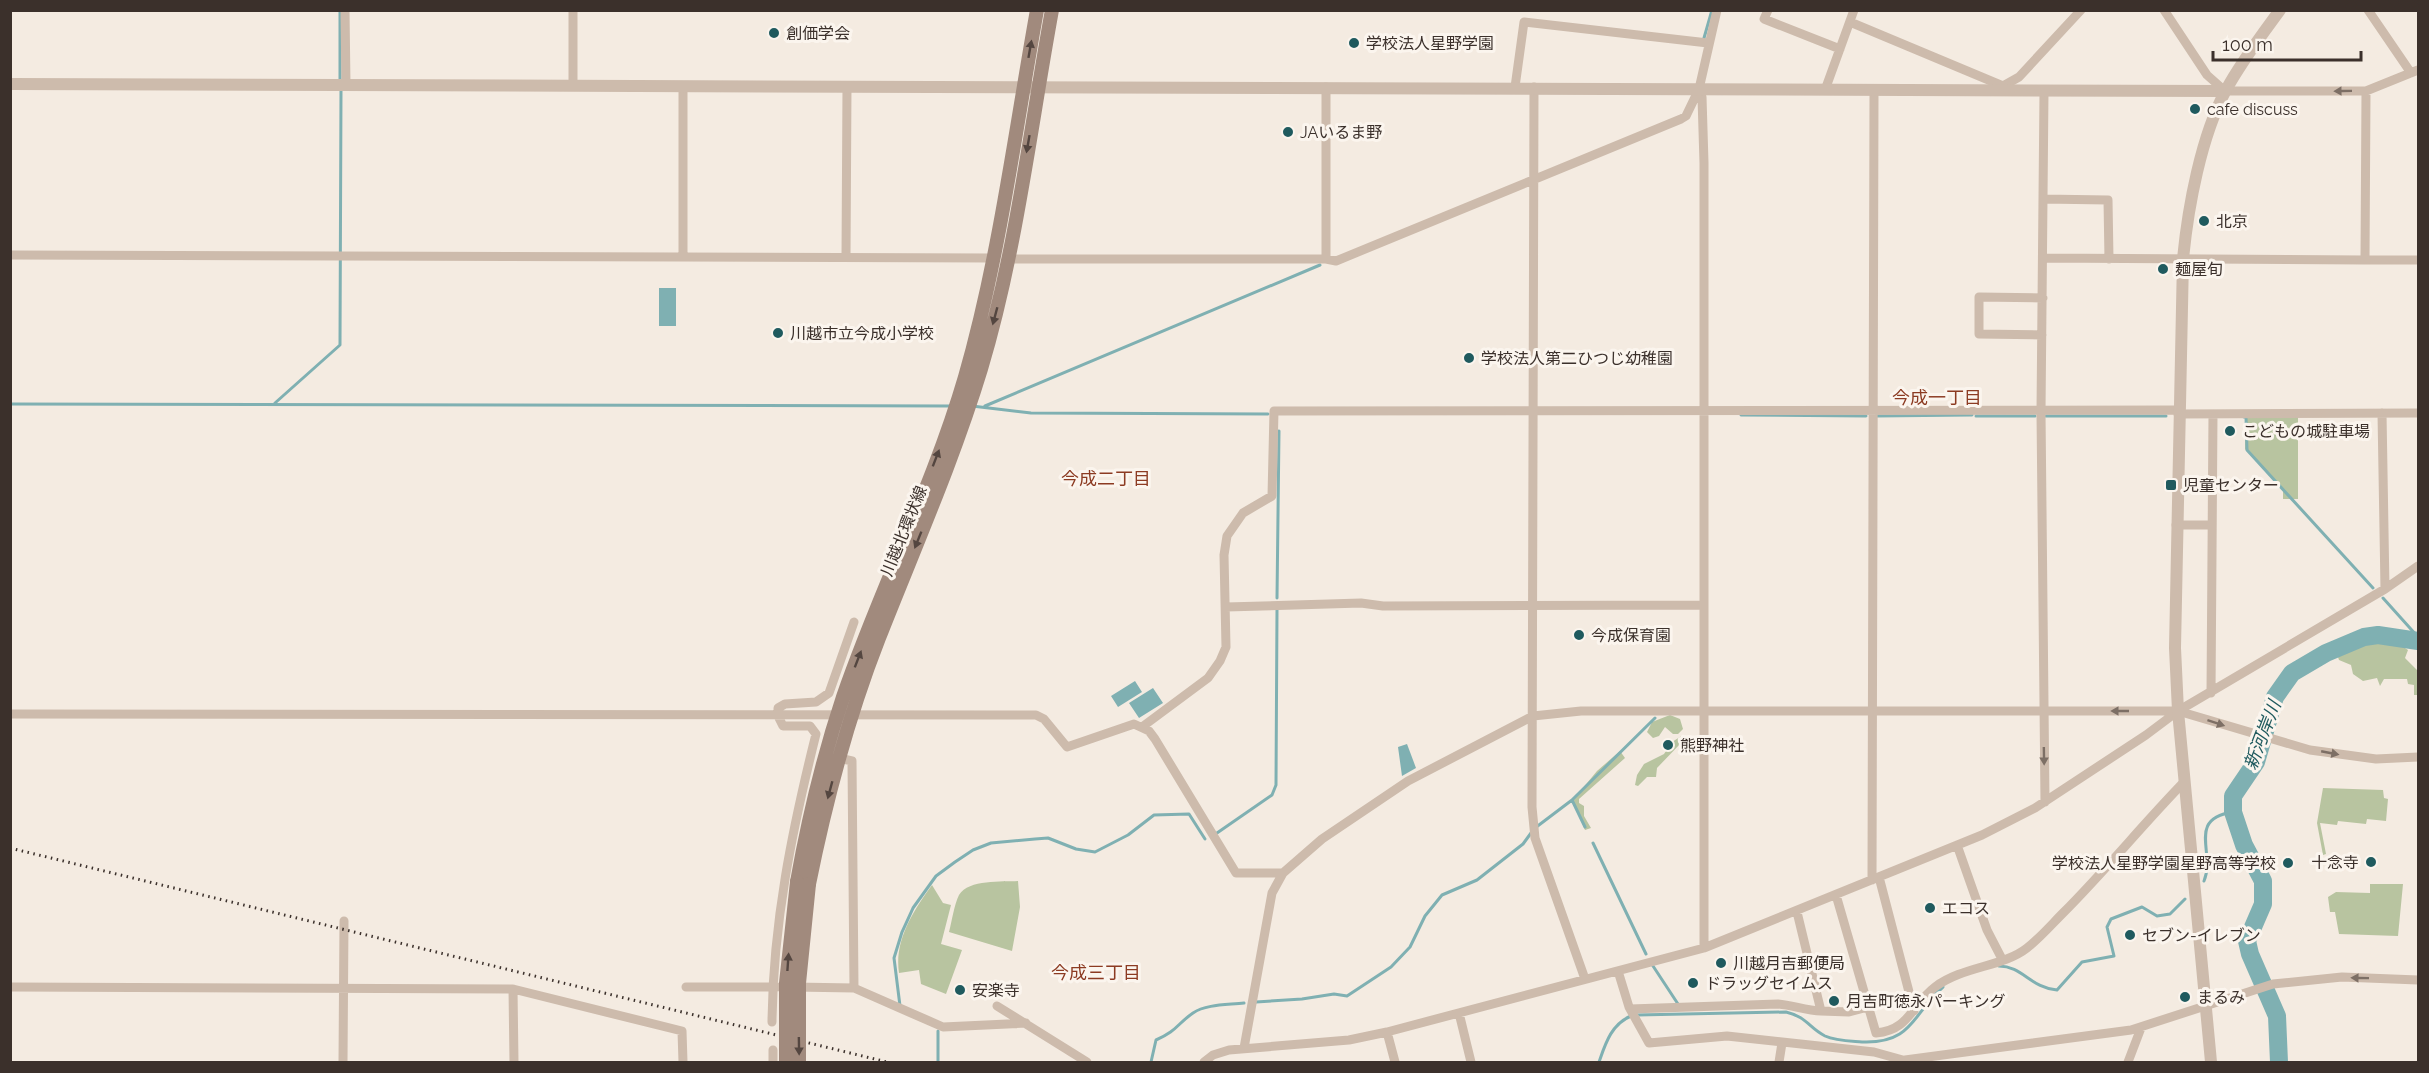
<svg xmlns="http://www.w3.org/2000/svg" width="2429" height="1073" viewBox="0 0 2429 1073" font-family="Raleway,'Noto Sans JP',sans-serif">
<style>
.green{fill:#b8c4a0}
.water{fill:#7fb0b2}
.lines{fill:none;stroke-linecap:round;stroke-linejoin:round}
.stream{stroke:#7fb0b2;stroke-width:3}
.river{stroke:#7fb0b2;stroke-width:18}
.minor{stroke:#cdbbac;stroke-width:9}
.tertiary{stroke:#cdbbac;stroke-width:12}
.secondary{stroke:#a18a7d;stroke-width:14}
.rail{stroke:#3b302b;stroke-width:3;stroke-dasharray:1.5 4.5;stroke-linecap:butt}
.secondary-bridge{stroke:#a18a7d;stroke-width:14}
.oneway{fill:#544640}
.oneway2{fill:#7d6f65}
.poi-dot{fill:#1f5a5e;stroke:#fbf5ee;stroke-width:2}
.labels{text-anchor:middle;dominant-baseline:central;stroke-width:6;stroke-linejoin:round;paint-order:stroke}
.poi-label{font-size:16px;fill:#3b302b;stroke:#fbf5ee;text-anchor:start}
.street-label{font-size:16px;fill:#3b302b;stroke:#fbf5ee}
.neighbourhood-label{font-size:18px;fill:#8c3b22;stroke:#fbf5ee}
.water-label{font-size:18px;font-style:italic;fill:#1f5a5e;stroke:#fbf5ee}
</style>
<rect width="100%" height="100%" fill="#f4ebe1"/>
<path class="green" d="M2245,417h53v82h-15v-8l-38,-42z
M2375,639l27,7 6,4 -3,8 13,13 -1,24h-3v-10l-6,-1 -1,-5h-23l-4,7 -3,-8 -14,3 -10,-7 -2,-9 -12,-5 -2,-6 3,-5z
M1670,715l10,4 3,10 -5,5h-5l-8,-7 -6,9 -6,2 -6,-6 5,-10z
M1683,735l5,3 -1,3 -6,2 -24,25 -1,9h-9l-9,9 -3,-1 2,-10 7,-11 20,-10 8,-12z
M1620,751l5,7 -46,41v4l5,3v10l7,12 -6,2 -12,-30 24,-29z
M2323,788l60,2 1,8 4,1 -2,22 -19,-2 -1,5 -28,-3 -1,4 -17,-2 6,31 -3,1 -6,-32z
M1018,881l2,26 -8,44 -63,-19c3,-11 5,-27 10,-37 10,-16 43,-13 59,-14z
M2370,884h33l-5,52 -59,-2 -4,-22h-5l-2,-15 8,-5 34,1z
M932,885l11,18 8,2 -10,39 21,6 -16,44 -25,-10 -2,-14 -20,3c-5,-33 15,-63 33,-88z"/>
<path class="water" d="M659,288h17v38h-17z
M1135,681l7,11 -24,15 -7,-11z
M1153,688l10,15 -24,15 -10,-15z
M1407,744l9,24 -14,8 -4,-29z"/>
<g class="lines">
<path class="stream" d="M340,10v71
M1704,38l8,-28
M275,403l65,-58 1,-257
M10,404l941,2
M972,406l59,7 237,1
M985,406l335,-141
M1741,415l125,1
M1876,416l96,-1
M1976,416h59
M2046,416h120
M2244,417h2l1,33 126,138
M1277,598l2,-167
M2383,598l35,39
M1572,800l13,27
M1535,828l37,-28 83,-82
M1217,833l55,-38 4,-10 1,-175
M1593,843l53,111
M2204,881c12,-28 -18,-62 29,-69
M1653,966l25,38
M1999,966c23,0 32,22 58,24l25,-28 32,-6 -7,-29 4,-8 31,-12 15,9 13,-2 15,-15
M1256,1002l46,-3 32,-5 13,2 44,-29 19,-20 15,-31 17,-21 35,-15 46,-36 8,-11
M900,1006l-6,-48 8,-26 11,-24 23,-32 19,-14 18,-12 18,-7 44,-4 13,-1 28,11 19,3 33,-17 26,-20 35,-1 16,25
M1637,1015l149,-3c21,5 23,16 39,24 11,5 25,5 37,6 51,2 50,-28 81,-55
M938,1062v-31
M1151,1062l5,-22c21,-9 21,-16 37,-27 13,-9 35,-8 51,-10
M1599,1062c6,-17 12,-38 32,-46"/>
<path class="river" d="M2279,1062l-2,-46 -27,-62 -3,-13 16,-37v-23l-19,-36 -11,-33v-16l23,-34 19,-65 17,-24 34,-20 38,-16 14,-2 40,6"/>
<path class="minor" d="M345,10l1,75
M573,10v76
M1768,10l-4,9 76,30
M2164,10l43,65 18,16h141l52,-21
M2368,10l43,63
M1850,22l153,64
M1326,87v172
M1515,87l9,-65 184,21
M1534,87l-2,720 3,31 50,141
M1825,90l29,-80
M2002,91l1,-5 16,-9 62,-67
M2044,91l-3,321 4,390
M2043,199l65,1 1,59
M10,255l982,3
M683,257v-171
M846,257l1,-171
M2043,258l322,2 1,-169
M1008,259h318l10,2 345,-142 5,-3 13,-27
M2365,260h53
M2042,335l-63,-1v-37l64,1
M2382,413l3,176
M2178,414l240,-1
M2176,525h36
M1226,607l135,-4 22,3 321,-1
M2211,693l2,-279
M10,714l1026,1 8,4 23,28 67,-23 15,7 6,8 81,134h47
M1142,727l66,-49 12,-17 6,-14 -2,-92 3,-19 16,-23 29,-17 2,-85 904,-1
M839,758l13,3 2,227
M1957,845l30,85 15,29
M1879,877l35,134
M1872,880l2,-790
M1836,895l40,138c34,-3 35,-28 59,-46 28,-21 68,-20 92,-39 13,-10 25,-24 36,-35 43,-43 80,-89 122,-132
M1797,912l24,99 28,1 19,-5
M1704,948v-785l-2,-66 -3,-8 18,-79
M1618,971l11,36 20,36 78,-7 147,16 36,10
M10,987l503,2 169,42 1,31
M686,987h91
M794,987l60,1 89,39 83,-4
M513,989l1,73
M997,1006l90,56
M1630,1009l148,-5c15,1 28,7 43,7
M1459,1013l12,49
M772,1022c1,-99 20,-192 44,-288l-6,-8h-27l-5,-10v-8l7,-4 31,-2 13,-9 25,-71
M1387,1032l8,30
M1244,1048l28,-155 11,-20 39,-34 86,-58 125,-65 48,-5h597l132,39 66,9 42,-2
M1905,1060l226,-30 142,-46 69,-7 76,3
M343,1062l1,-141
M773,1062v-12
M1204,1062l9,-7 16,-5 120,-10 38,-8 317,-84 278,-113 53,-27 111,-73 32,-24 207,-122 33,-23
M1779,1062l3,-19
M2128,1062l13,-34"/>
<path class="tertiary" d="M10,84l2215,7
M2211,1062l-33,-351 -3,-63 8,-389c5,-52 18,-123 43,-169 15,-28 35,-54 54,-80"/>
<path class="secondary" d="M797,882c11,-62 26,-125 46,-185 37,-108 90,-210 122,-320 34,-118 50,-245 72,-367
M809,884c17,-84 39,-167 70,-246 35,-89 74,-177 102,-269 35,-117 49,-239 71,-359"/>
<path class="rail" d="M10,848l877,214"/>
<path class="secondary-bridge" d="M786,1062v-79l11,-101
M799,1062v-79l10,-99"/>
</g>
<defs><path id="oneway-solid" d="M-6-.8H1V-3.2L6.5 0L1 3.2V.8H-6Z" transform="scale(1.5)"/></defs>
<g class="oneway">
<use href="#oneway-solid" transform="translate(1030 49) rotate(-80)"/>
<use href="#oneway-solid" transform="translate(1028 144) rotate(100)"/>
<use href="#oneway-solid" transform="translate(995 316) rotate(105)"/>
<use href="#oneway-solid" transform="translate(936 458) rotate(-69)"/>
<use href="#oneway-solid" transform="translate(918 540) rotate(112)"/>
<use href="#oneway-solid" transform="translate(858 659) rotate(-69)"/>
<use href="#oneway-solid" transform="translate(830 790) rotate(105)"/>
<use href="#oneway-solid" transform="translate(788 962) rotate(-86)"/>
<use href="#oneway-solid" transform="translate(799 1046) rotate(89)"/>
</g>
<g class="oneway2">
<use href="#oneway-solid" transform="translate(2343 91) rotate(179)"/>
<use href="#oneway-solid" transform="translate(2120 711) rotate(-180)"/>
<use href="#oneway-solid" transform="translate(2216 723) rotate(18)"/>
<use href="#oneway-solid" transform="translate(2330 753) rotate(11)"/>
<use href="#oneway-solid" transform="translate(2044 756) rotate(89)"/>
<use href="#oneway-solid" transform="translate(2360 978) rotate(-179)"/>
</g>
<g class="poi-dot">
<circle cx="774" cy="33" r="6"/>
<circle cx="1354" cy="43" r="6"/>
<circle cx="2195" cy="109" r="6"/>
<circle cx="1288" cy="132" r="6"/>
<circle cx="2204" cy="221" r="6"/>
<circle cx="2163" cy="269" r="6"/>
<circle cx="778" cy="333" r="6"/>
<circle cx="1469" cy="358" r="6"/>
<circle cx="2230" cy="431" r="6"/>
<rect x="2165" y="479" width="12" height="12" rx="3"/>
<circle cx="1579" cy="635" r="6"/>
<circle cx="1668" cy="745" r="6"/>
<circle cx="2371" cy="862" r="6"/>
<circle cx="2288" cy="863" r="6"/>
<circle cx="1930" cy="908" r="6"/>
<circle cx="2130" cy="935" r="6"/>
<circle cx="1721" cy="963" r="6"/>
<circle cx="1693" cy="983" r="6"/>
<circle cx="960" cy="990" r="6"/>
<circle cx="2185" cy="997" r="6"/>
<circle cx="1834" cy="1001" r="6"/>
</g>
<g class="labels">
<g class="poi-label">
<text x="786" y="33">創価学会</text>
<text x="1366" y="43">学校法人星野学園</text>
<text x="2207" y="109">cafe discuss</text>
<text x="1300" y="132">JAいるま野</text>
<text x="2216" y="221">北京</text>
<text x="2175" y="269">麺屋旬</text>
<text x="790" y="333">川越市立今成小学校</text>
<text x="1481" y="358">学校法人第二ひつじ幼稚園</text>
<text x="2242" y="431">こどもの城駐車場</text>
<text x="2183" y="485">児童センター</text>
<text x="1591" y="635">今成保育園</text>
<text x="1680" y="745">熊野神社</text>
<text x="2359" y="862" text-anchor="end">十念寺</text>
<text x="2276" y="863" text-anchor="end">学校法人星野学園星野高等学校</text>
<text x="1942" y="908">エコス</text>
<text x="2142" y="935">セブン-イレブン</text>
<text x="1733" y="963">川越月吉郵便局</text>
<text x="1705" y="983">ドラッグセイムス</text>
<text x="972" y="990">安楽寺</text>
<text x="2197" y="997">まるみ</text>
<text x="1846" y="1001">月吉町徳永パーキング</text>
</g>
<g class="street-label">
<text transform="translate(904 531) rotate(-68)">川越北環状線</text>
</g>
<g class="neighbourhood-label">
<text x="1937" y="397">今成一丁目</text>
<text x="1106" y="478">今成二丁目</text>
<text x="1096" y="972">今成三丁目</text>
</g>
<g class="water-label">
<text transform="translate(2262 735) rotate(-69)">新河岸川</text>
</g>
</g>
<rect width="2429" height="1073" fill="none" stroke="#3b302b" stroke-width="24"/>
<path d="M2213 51v9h148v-9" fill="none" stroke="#3b302b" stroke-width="3"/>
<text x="2222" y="51" font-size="18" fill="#3b302b" stroke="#fbf5ee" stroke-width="4.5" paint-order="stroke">100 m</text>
</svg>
